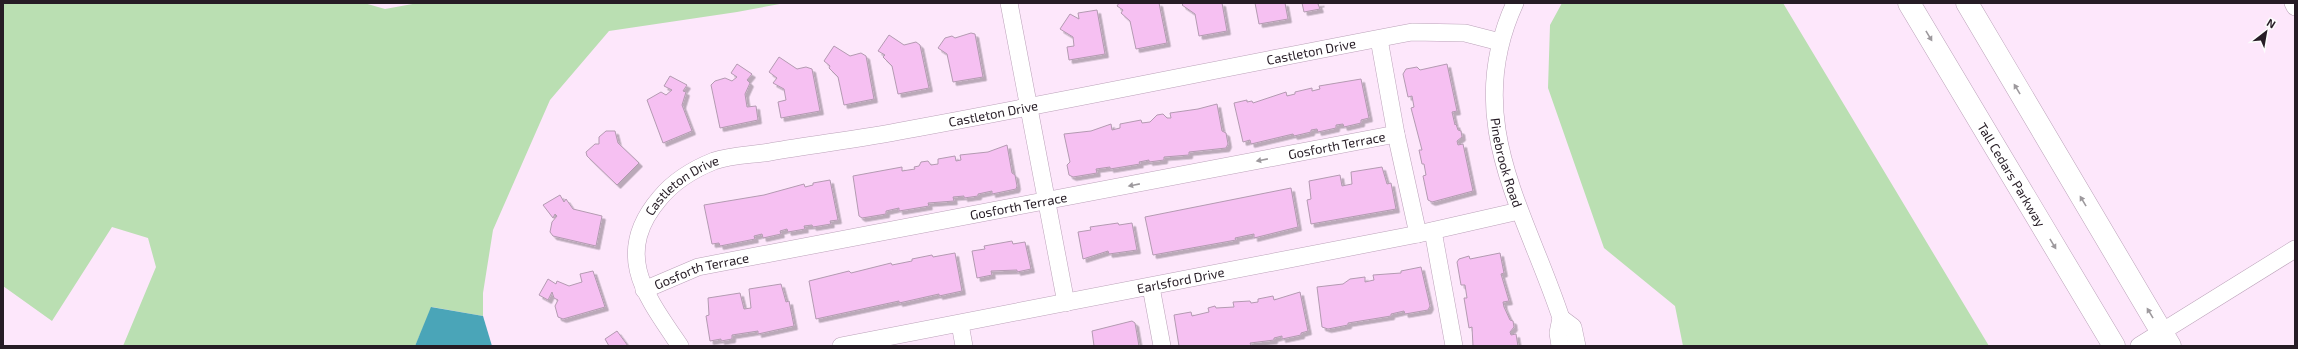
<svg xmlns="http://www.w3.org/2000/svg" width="2298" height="349" viewBox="0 0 2298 349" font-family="'Exo 2',sans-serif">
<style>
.green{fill:#badfb2}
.water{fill:#4aa5b8}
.building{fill:#f6c0f2;stroke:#b39ab1;filter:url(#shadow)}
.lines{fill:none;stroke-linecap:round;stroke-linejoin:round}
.minor-casing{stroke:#bba2b9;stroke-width:18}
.secondary-casing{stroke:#bba2b9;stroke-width:23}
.minor{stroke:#fff;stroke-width:17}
.secondary{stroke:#fff;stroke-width:22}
.oneway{fill:#9d999d}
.labels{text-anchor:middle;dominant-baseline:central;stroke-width:3;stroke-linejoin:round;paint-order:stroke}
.street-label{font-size:13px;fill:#261c25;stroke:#fcfcfc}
</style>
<defs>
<filter id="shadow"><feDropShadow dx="3.5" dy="3.5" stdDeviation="0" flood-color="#0004"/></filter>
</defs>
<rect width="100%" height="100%" fill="#fde7fb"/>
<path class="green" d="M3,3h361l21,6 33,-6h367l-48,9 -128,19 -59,69 -57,130 -10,63v23l-51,-9 -17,39h-292l33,-79 -8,-29 -36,-11 -60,94 -49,-35z
M1562,3h221l206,343h-306l-8,-40 -71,-58 -56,-160 2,-63z"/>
<path class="water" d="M431,307l52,9 9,30h-77z"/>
<path class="building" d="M1119,3h40l8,40 -31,6 -6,-28 -9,-8 2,-3 -6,-4z
M1184,3h38l5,28 -28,5 -4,-22 -13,-9z
M1255,3h30l3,16 -29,5z
M1302,3h19l-3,1 2,5 -16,3z
M1097,10l8,44 -36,6 -2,-13 7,-1 -1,-9 -13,-8 10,-15 9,5 -1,-6z
M971,33l4,1 8,43 -30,5 -6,-28 -9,-6 7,-10 7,-2 3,2z
M889,35l15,10 12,-3 4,3 9,43 -31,6 -6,-28 -9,-9 2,-2 -7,-4z
M834,46l16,10 11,-3 5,3 8,43 -30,6 -6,-28 -9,-9 1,-2 -6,-5z
M779,57l18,12 9,-2 6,2 8,42 -39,7 -3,-16 8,-2 -2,-11 -11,-6 4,-5 -8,-6z
M737,64l15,10 -5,6 3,3 -5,11 2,13 9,-1 2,14 -38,8 -9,-43 4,-4 10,-3 7,3 5,-4 -6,-4z
M1447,64l10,47 -5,1 3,13 1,-1 2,6 3,1 1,6 -5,4 1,4 5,-1 10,47 -41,11 -4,-2 -5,-24 3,-1 -2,-11h-2l-3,-14h3l-11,-42 3,-1 -2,-11 -4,1 -5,-23 3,-5 11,-2 3,3z
M670,76l17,9 -4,6 3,1 -4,13 10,26 -29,12 -16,-43 14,-8 5,3 6,-5 -8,-4z
M1361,79l8,39 -8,2v3l-17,4 -1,-3 -7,1v3l-18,4 -1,-3 -6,1v2l-17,4 -1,-2 -42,10 -1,-4 -7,2 -9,-39 13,-3v2l5,-1 1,2 33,-11 1,4 8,-2v-2l17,-4v3l8,-2 -1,-3z
M1217,104l5,27 4,2 2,11 -2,4 -37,4v3l-25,2v3l-15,2v-2l-10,2 1,2 -30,5v-2l-14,2 1,4 -24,4 -4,-2 -2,-10 3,-3 -6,-28 27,-3 20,-7 1,6 8,-2v-4l21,-4 1,3 8,-1 7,-7 6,-1 4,4h4l-1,-5 28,-4z
M606,131h9l3,12 21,20 -22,22 -30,-29 -1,-4 9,-8h4v-7z
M1007,145l5,28 3,2 2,11 -1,3 -24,5v-3l-14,3v2l-14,2v-2l-11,1 1,4 -26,2 1,3 -30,5v-3l-13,3v3l-24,4 -3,-2 -6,-40 49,-9v4l13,-2 -1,-2 5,-1 2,-4 7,-1 3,4 7,-1v-5l17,-3 1,5 5,-1 -1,-5 28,-3z
M1382,167l5,17 4,-1 5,26 -85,15 -4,-24 4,-1 -2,-18 31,-6 2,11 10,-2 -1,-12z
M830,180l8,40 -8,1 1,3 -18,3 -1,-2 -8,1 1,3 -17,3 -1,-3 -7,2 1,3 -18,4 -1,-4 -8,2 1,3 -35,7 -1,-3 -7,1 -8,-39 60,-10 40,-11 1,3 8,-2v-2z
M1291,188l7,39 -44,11v-4l-19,4 1,2 -83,15 -8,-38z
M560,195l4,7 2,-3 7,10 29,7 -6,30 -43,-10 -3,-4 2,-10 5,-6 -2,-2 -2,4 -10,-13z
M1118,223l1,2 13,-2 5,27 -28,4 -1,-3 -25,8 -5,-27 13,-2 -1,-3z
M1012,241l1,3 12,-2 6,27 -14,3v-2l-26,1 1,4 -15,3 -5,-27 13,-2 -1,-3z
M955,253l7,38 -23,5v-2l-40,9v-2l-83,18 -7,-38 40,-10 2,2 40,-10 1,2 20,-4v-2l20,-4 1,2z
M1500,253l4,20 -3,1 8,27 -6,1 1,5 6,13 3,1 1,6 -4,5 1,3 5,-1 2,12h-45l-1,-19 -3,1 -5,-30h3l-2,-13h-4l-4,-23 2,-3 10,-3 1,3z
M1421,267l9,39 -2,4 -23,4 -1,-3 -13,3v2l-43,7v2l-20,4 -6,-2 -5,-40 26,-3 7,-5 15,-2v5l9,-2 -1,-5 28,-2v-2z
M593,271l12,36 -42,12 -5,-2 -3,-11 3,-6 -4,-2 -2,-6 -4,8 -9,-5 9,-16 8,5 1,-3 12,5 13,-4 -2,-8z
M781,284l5,18 3,-1 5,25 -36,8v-3l-26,4v4l-11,2v-2l-11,2 -4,-25 3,-1 -1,-17 32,-5 4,16 7,-1 -2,-19z
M1300,292l8,39 -7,2v2l-19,4v-3l-8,2v2l-24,3 1,2 -3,1h-69l-5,-31 17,-3 1,4 17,-4 -1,-4 7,-2 1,2 18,-1 -1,-5 17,-1 1,2 7,-1v-3l15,-3 1,4z
M1132,321l3,2 4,23h-45l-2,-15z
M617,331l11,15h-19l-4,-7z"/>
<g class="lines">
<g class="minor-casing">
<g id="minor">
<path d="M1009,3l57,300"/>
<path id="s1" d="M1515,3c-54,117 10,206 46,315l-3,15 2,13"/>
<path d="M2293,3l2,4"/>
<path d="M1379,39l17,95 22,100"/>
<path d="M1433,231l21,115"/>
<path d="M1151,287l11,59"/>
<path id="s2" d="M644,290l54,-23 698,-133"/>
<path d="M1561,318l12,9 4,19"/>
<path d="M960,324l4,22"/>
<path id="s3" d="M680,346c-34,-50 -68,-92 -20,-148 14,-17 34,-29 54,-37 17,-6 38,-6 56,-9 45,-8 91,-13 136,-22 169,-31 337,-66 506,-98l53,1 35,9"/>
<path id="s4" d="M841,346l577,-112 101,-23"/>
<path d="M2139,346l156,-97"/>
</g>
</g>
<g class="secondary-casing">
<g id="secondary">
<path id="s5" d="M1909,3l205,343"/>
<path d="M1967,3l203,343"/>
</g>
</g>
<use href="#minor" class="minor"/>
<use href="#secondary" class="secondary"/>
</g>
<defs><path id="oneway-solid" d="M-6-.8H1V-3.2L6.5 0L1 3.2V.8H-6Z"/></defs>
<g class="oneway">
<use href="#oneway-solid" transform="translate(1929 36) rotate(59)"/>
<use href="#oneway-solid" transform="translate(2017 89) rotate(-121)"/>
<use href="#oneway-solid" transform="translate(1262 160) rotate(169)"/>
<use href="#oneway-solid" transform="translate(1134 185) rotate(169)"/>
<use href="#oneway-solid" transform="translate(2083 201) rotate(-121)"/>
<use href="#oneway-solid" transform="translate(2053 244) rotate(59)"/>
<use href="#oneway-solid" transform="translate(2150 313) rotate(-121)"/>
</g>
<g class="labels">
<g class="street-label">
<text stroke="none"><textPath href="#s3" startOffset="839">Castleton Drive</textPath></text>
<text stroke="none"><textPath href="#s3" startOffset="515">Castleton Drive</textPath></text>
<text stroke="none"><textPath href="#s2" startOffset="709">Gosforth Terrace</textPath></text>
<text stroke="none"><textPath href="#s1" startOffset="164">Pinebrook Road</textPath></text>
<text stroke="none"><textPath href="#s5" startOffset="200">Tall Cedars Parkway</textPath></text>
<text stroke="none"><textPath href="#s3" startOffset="191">Castleton Drive</textPath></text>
<text stroke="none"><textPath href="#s2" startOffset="385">Gosforth Terrace</textPath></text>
<text stroke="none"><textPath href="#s2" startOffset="61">Gosforth Terrace</textPath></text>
<text stroke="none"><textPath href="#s4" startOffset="346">Earlsford Drive</textPath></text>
</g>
</g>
<rect width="2298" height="349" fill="none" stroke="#261c25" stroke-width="8"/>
<g transform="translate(2266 32) rotate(31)" stroke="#fcfcfc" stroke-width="3" paint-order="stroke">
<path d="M0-3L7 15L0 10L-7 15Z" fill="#261c25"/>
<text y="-6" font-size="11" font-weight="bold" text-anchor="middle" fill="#261c25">N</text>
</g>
</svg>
